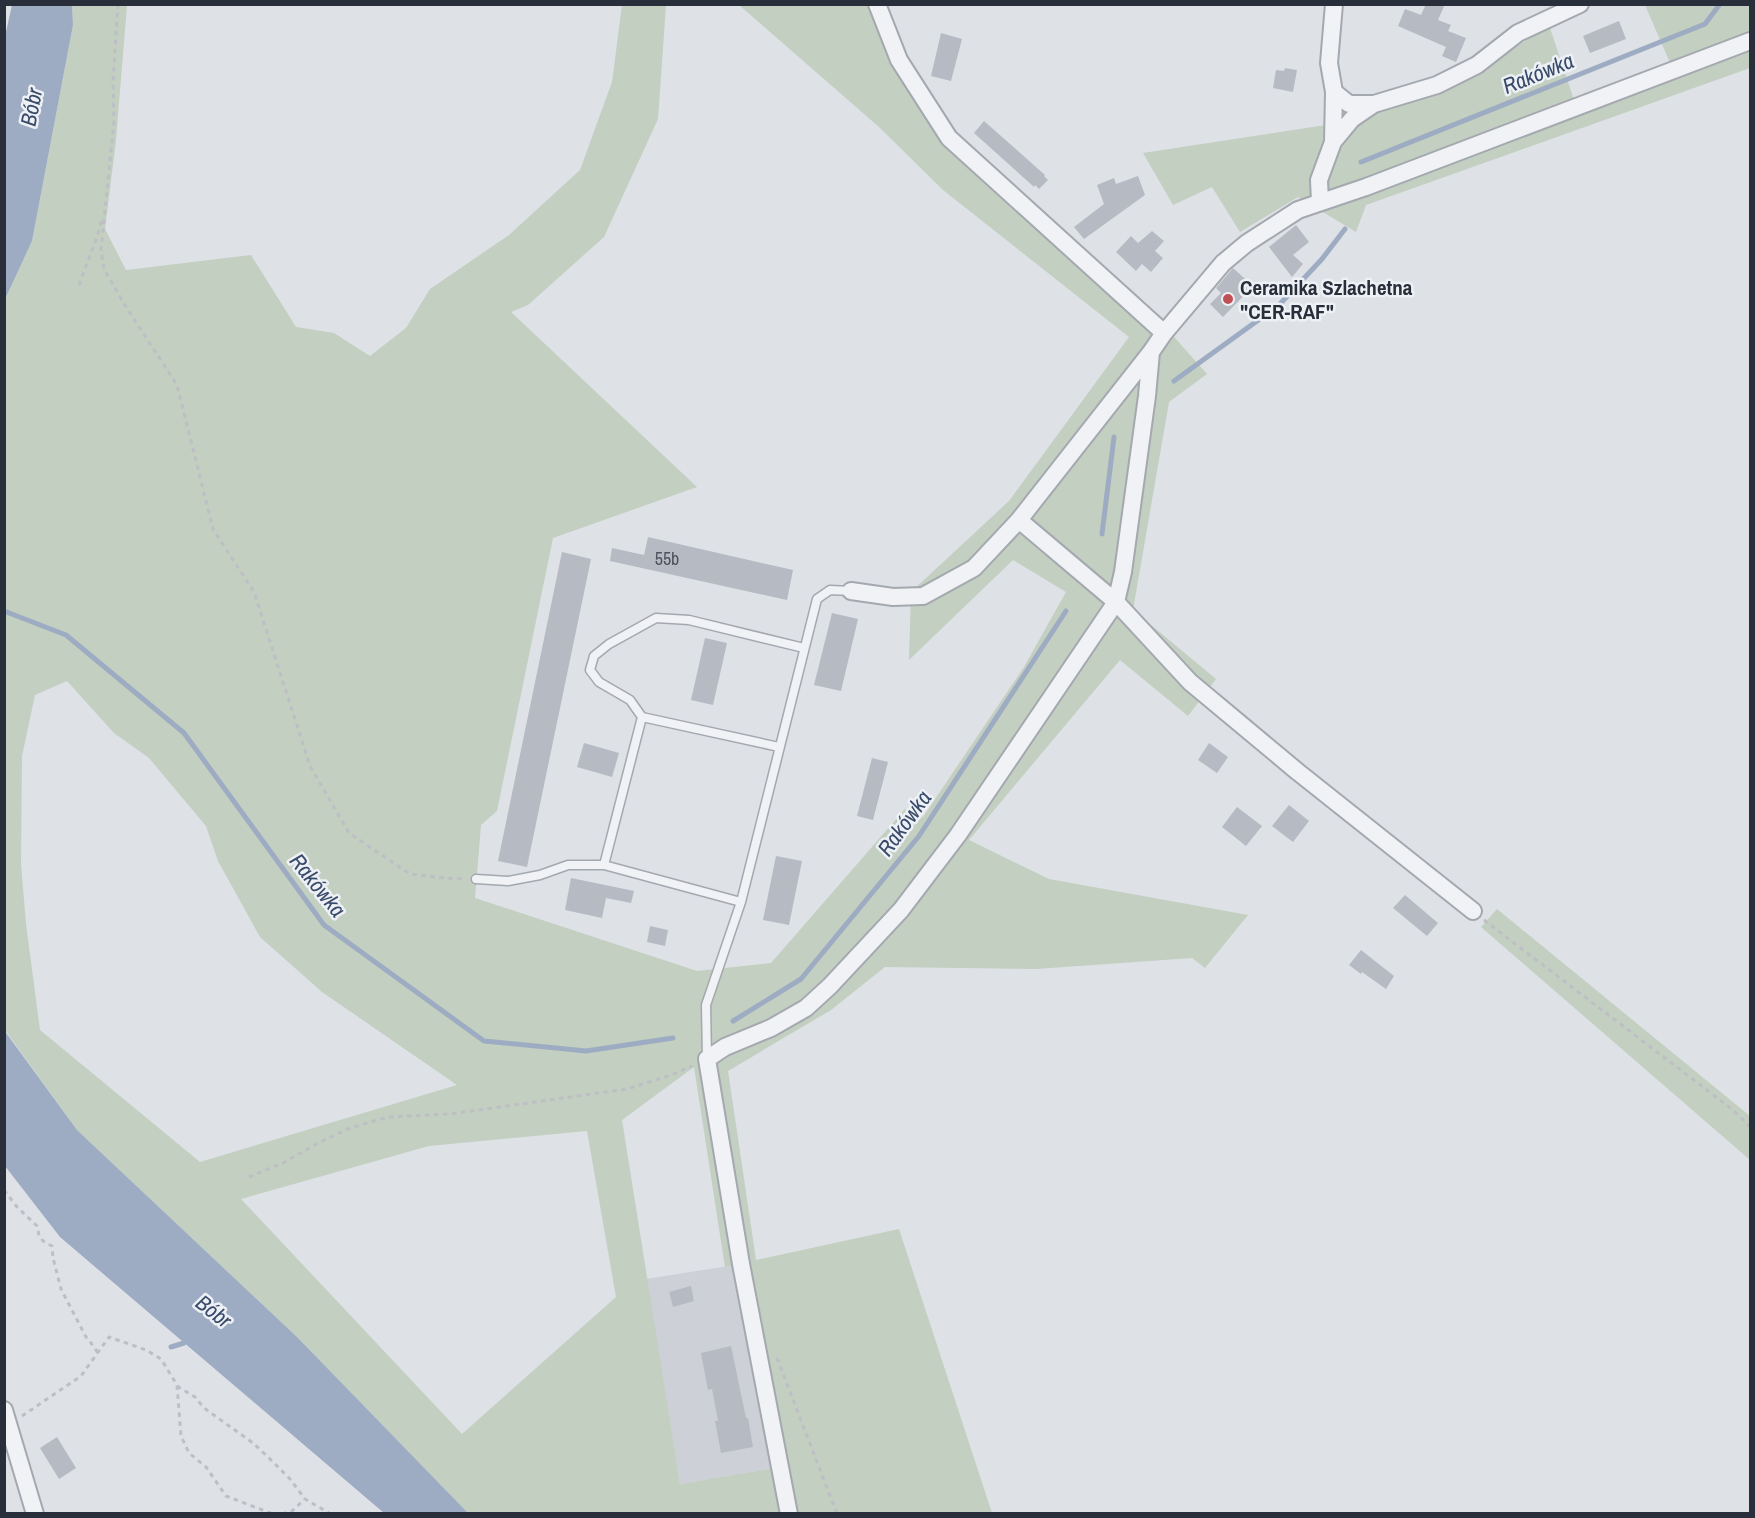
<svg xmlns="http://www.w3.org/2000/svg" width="1755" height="1518" viewBox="0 0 1755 1518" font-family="'Archivo Narrow',sans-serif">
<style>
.built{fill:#cdd0d7}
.green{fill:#c3cfc0;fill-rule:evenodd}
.water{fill:#9dacc2}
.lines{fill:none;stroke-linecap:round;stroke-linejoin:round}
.stream{stroke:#9dacc2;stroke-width:5}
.building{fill:#b6bac2}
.lane-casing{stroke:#a4a8af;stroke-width:11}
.street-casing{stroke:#a4a8af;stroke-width:20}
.path{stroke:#bdbfc5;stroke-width:3;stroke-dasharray:4.5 4.5;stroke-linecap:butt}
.lane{stroke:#f1f2f5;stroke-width:8}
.street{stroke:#f1f2f5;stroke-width:16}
.poi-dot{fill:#be5056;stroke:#edf0f4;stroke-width:2}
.labels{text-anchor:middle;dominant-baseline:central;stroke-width:5;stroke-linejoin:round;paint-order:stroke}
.number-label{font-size:18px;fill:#4c515d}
.poi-label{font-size:21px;font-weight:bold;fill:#292e3b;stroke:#edf0f4;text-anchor:start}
.water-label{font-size:22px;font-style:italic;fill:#384a6a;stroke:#edf0f4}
</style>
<rect width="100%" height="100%" fill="#dee1e6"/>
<path class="built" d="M741,1264l39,203 -100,17 -34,-205z"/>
<path class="green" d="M72,5h55l-11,135 -11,89 21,41 125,-15 45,72 38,6 36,23 36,-28 24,-39 79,-54 71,-65 32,-88 10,-77h44l-8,114 -54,118 -76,68 -17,7 186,175 -144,51 -56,273 -16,14 -6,73 222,73 74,-8 134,-154 18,8 101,-150 42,-75 -53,-32 -104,100 2,-68 98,-91 120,-164 -186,-147 -64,-63 -140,-122h144l11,36 66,105 176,148 71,80 -38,28 -36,208 83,69 -28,37 -68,-56 -151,180 80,39 199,36 -43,53 -13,-10 -156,11 -151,-2 -54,43 -103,61 28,189 143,-31 93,284h-524l-170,-175 -221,-208 -72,-100 -1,-731 28,-58 41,-216zM67,681l47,52 35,25 57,68 12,35 42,76 62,55 135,93 -257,77 -160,-132 -14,-106 -5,-60 1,-108 13,-61zM694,1067l31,200 15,-3 40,203 -100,17 -58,-364zM587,1131l29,166 -154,137 -221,-235 188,-53z
M1645,5h105v63l-384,137 -10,27 -58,-35 -58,35 -28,-45 -39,18 -30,-52 183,-28 143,-46 80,-54 25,75 97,-35z
M1497,909l253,207v44l-269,-233z"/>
<path class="water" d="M12,5h60l1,20 -41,216 -27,58 -1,-258z
M4,1030l73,100 221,208 170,175h-84l-324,-276 -55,-71z"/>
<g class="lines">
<path class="stream" d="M1361,162l344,-138 15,-20
M1174,381l105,-76 43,-46 23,-30
M1102,534l12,-97
M4,611l62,24 118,98 140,192 160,116 102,10 87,-13
M733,1021l68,-42 118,-143 147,-225
M171,1347l13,-4"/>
</g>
<path class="building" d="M1426,4h19l-7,16 13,5 -3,6 18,7 -10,24 -14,-6 4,-9 -48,-21 7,-17 16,6z
M1619,21l7,18 -36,14 -7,-17z
M941,33l21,6 -11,42 -20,-5z
M1285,68l12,2 -4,22 -20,-4 3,-18 8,1z
M984,121l61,54 -1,1 4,4 -9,9 -4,-4 -1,2 -60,-54z
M1138,176l7,19 -61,44 -10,-12 30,-23 -7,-19 17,-7 2,6z
M1296,225l13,17 -16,13 10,9 -11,13 -23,-30z
M1152,231l12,10 -9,10 8,7 -12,14 -9,-8 -6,7 -20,-19 15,-16 7,7z
M1233,268l20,18 -30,31 -13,-13 11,-11 -5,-5z
M648,537l145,33 -6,30 -177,-39 2,-13 32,7z
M562,552l29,7 -64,308 -29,-6z
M832,613l26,6 -17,72 -27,-6z
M705,638l22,5 -14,62 -22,-5z
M584,743l35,10 -7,24 -35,-10z
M1209,743l19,14 -11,16 -19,-13z
M872,758l16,4 -15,58 -16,-4z
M1289,805l20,16 -16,21 -21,-16z
M1237,807l25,19 -16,20 -24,-19z
M776,856l26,5 -13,64 -26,-5z
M571,878l63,13 -3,12 -25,-5 -4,20 -37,-8z
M1405,895l33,28 -11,13 -34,-28z
M650,926l18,4 -3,16 -18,-4z
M1361,950l33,26 -8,13 -24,-17 -1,2 -12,-9z
M691,1286l3,15 -21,6 -4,-15z
M731,1346l15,72h2l5,29 -32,6 -6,-32h3l-6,-32 -4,1 -7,-37z
M57,1437l19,31 -17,11 -19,-31z"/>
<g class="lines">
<g class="lane-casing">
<path id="lane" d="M642,717l137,30
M476,879l32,2 32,-6 28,-10h36
M741,902l-137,-37 38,-148 -12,-17 -31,-18 -9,-12 4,-14 15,-12 47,-26 33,2 115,28
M707,1058l-1,-53 35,-103 76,-303 13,-9 21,1"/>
</g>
<g class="street-casing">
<path id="street" d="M877,4l22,56 50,78 215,195
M1334,92l15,12h25
M1333,142l1,-50 -5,-29 5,-59
M1320,202l-1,-22 14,-38 19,-23 22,-15 63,-19 40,-20 41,-32 62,-29
M851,591l42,6 30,-1 51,-28 45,-48 132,-168
M1473,911l-175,-139 -108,-90 -74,-80 7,-30 24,-176 4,-44 13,-19 59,-70 24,-20 51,-33 68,-23 384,-146
M4,1410l31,104
M789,1514l-48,-250 -34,-205 18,-12 46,-19 35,-20 24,-22 71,-76 57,-75 158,-233 -97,-82"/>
</g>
<path class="path" d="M118,4l-5,78 1,40 -13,128 3,19 22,38 51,78 36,144 41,63 56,174 39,67 61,41 34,4 22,1
M79,285l18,-48 5,-18
M1484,920l249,190 17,17
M249,1177l34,-14 35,-20 32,-15 38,-11 62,-3 177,-25 47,-15 18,-8
M4,1190l13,17 20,19 2,9 4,6 9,5 1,12 8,31 25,48 3,3 9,13
M777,1358l60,156
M177,1386l18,11 9,11 49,35 14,13 23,23 15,20
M22,1416l59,-40 28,-39 37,13 15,9 16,26 4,51 8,17 17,14 20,29 47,18
M282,1514l10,-3 13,-12 26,15"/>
<use href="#lane" class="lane"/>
<use href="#street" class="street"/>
</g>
<circle class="poi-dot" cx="1228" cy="299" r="6"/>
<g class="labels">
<g class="number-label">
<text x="667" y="558">55b</text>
</g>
<g class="poi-label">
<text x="1240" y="287">Ceramika Szlachetna<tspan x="1240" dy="24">"CER-RAF"</tspan></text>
</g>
<g class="water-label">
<text transform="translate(1538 73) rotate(-22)">Rakówka</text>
<text transform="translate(31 107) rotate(-79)">Bóbr</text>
<text transform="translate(904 823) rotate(-54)">Rakówka</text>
<text transform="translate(318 885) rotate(51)">Rakówka</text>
<text transform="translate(214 1311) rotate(38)">Bóbr</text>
</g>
</g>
<rect width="1755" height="1518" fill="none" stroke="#292e3b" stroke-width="12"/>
</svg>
